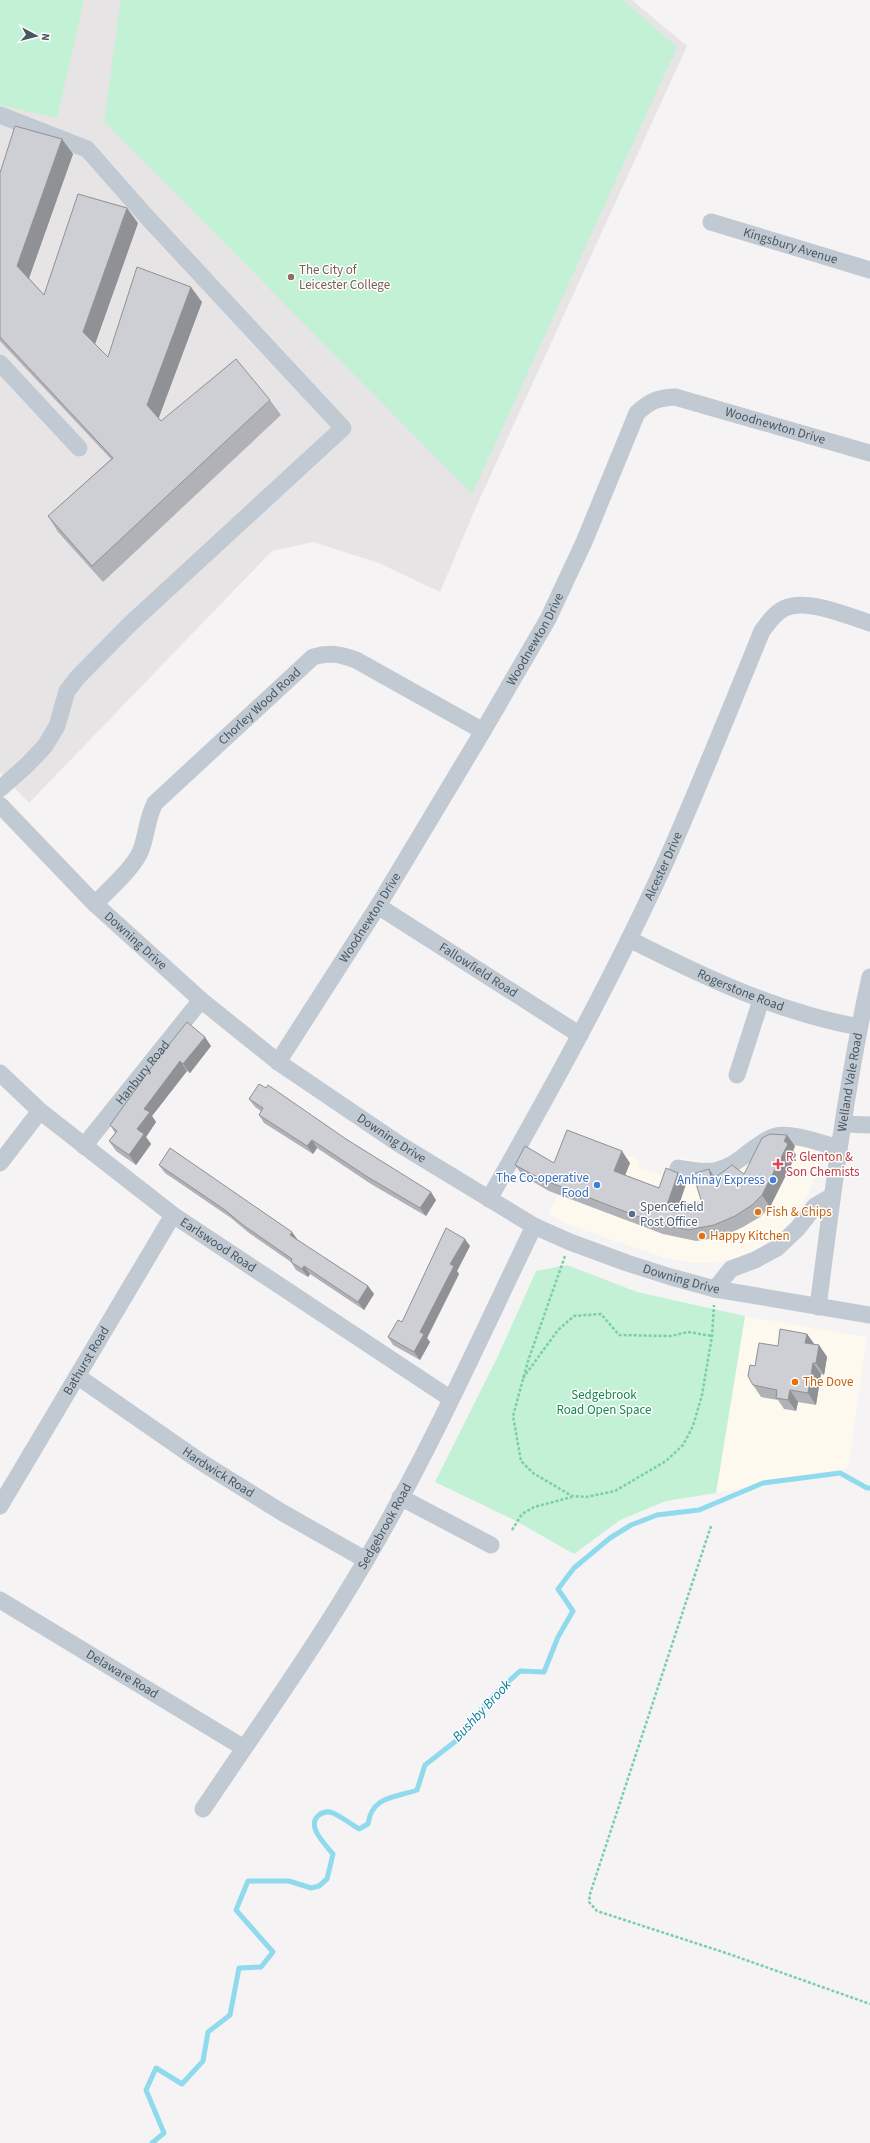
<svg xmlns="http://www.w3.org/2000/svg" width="870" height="2143" viewBox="0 0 870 2143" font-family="'Source Sans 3',sans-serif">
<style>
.commercial{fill:#fdf9ef}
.education{fill:#e6e4e5}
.green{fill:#c3f1d5}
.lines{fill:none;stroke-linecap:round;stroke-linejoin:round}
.stream{stroke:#90daee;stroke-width:5}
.path{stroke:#7ad0a6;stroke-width:2.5;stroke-dasharray:3 2;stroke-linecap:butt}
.minor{stroke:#c1cad2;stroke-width:17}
.wall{fill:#b0b2b7}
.shaded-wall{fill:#909195}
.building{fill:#cdcfd5;stroke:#909195}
.education-dot{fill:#8d6e63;stroke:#fff;stroke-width:1.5}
.health-dot{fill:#e0444e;stroke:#fff;stroke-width:1.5}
.shop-dot{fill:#3f7fe0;stroke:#fff;stroke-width:1.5}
.food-dot{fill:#e8710a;stroke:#fff;stroke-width:1.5}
.service-dot{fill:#5c6f8a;stroke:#fff;stroke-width:1.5}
.labels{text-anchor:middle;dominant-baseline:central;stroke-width:3;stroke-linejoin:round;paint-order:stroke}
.street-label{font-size:13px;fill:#4a5661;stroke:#fff}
.education-label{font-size:13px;fill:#785e54;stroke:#fff;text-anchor:start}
.health-label{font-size:13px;fill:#be3a42;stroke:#fff;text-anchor:start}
.shop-label{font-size:13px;fill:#366cbe;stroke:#fff;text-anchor:end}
.service-label{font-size:13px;fill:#4e5e75;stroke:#fff;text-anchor:start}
.food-label{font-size:13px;fill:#c56008;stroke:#fff;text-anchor:start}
.park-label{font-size:13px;fill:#17864f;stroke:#fff}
.water-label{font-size:14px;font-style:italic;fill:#0c7c9b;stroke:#fff}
</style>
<rect width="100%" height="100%" fill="#f5f3f3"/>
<path class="commercial" d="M778,1128l32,3 4,22 6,12 -12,29 -11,18 -14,18 -16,13 -26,14 -23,5 -22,1 -28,-4 -99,-34 -21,-11 38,-76 55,23 -3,7 24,7 -1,4 11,2 6,-23 35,6 23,-11 17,-15z
M745,1316l122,21 -19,131 -132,25z"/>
<path class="education" d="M0,0h632l55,46 -211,461 -36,85 -61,-29 -66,-21 -41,9 -243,252 -29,-30z"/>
<path class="green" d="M0,0h84l-27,118 -57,-13z
M121,0h502l54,47 -205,447 -368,-373z
M567,1265l70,27 108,24 -29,177 -50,8 -46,19 -46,34 -60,-34 -79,-38 63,-126 38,-85z"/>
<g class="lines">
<path class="stream" d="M152,2143l12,-10 -18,-43 10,-22 26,16 21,-23 5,-29 22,-17 9,-47 22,-1 12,-15 -37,-42 12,-29h41l22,7 8,-2 8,-7 6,-25c-7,-9 -28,-28 -14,-39 4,-3 9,-4 14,-2 9,4 18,11 26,16l9,-5c4,-28 26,-26 49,-34l8,-25 36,-28 10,-16 24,-27 25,-23 24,1 14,-35 15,-26 -15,-22 16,-21 36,-30 21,-13 26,-10 42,-5 64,-27 77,-10 27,15h3"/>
<path class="path" d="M565,1256l-37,105 -15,55 8,45 12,12 39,23 14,1 29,-6 51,-30 17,-16 10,-19 9,-31 10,-59 2,-31
M523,1378l35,-48 16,-14 27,-2 18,21 52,1 17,-4 24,4
M711,1526l-121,368 -1,8 8,9 132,43 141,50
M512,1530l10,-16 12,-7 38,-10"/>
<g class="minor">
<path d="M0,115l87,34 59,67 197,212 -213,196 -53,54 -10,13 -10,35 -12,20 -18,19 -27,24"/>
<path id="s1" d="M711,222l159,48"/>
<path d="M0,363l79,85"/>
<path id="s2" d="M0,805l95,99 106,96 77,62 121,82 135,82 36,16 57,21 44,14 44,12 155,26"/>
<path id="s3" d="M95,904c14,-15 39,-36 46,-54 6,-16 6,-32 14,-47l158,-146c16,-5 27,-3 43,3l127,71"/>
<path id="s4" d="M378,906l202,129"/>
<path id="s5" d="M629,939c73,37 148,73 230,88"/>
<path id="s6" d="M278,1062l100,-156 105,-175 65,-112 36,-77 53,-129c13,-12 20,-15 38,-16l195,56"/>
<path id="s7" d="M0,1073l40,38 133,104 278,184"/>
<path d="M737,1075l24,-75"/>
<path d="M843,1124l27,1"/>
<path id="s8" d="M84,1146l117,-146"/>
<path d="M0,1163l40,-52"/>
<path d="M678,1168c33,6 45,6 71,-16 9,-6 16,-13 27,-16 16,-4 47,8 63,12"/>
<path id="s9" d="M489,1199c63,-111 125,-223 178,-340 33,-75 64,-152 95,-228 6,-8 12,-17 21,-22 23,-12 64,7 87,14"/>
<path d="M715,1289l16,-20 24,-9 22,-12 21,-20 17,-22 17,-10"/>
<path id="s10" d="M818,1307c14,-110 28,-222 52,-330"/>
<path id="s11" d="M77,1376l124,86 82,51 83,47"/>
<path d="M400,1497l91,48"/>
<path id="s12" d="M0,1506l173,-291"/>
<path id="s13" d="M0,1600l244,148"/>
<path id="s14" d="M203,1809c55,-82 113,-163 163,-249 63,-107 114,-222 168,-334"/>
</g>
</g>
<path class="wall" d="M62,139l11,15 -44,124 15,17 94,-72 -43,121 13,13 94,-55 -44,116 3,3 109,-21 11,15 -178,167 -45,-50 -10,-16 63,-57 -111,-118v-168z
M211,1046l-21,27 -3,-2 -35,45 4,6 -10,15 5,7 -15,21 -20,-14 -7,-10 6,-8 -5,-8 46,-64z
M249,1099l97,40 90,61 -10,16 -55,-32 -54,-36 -4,6 -49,-31 -5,-8 2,-4 -6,-4z
M795,1146l-2,5 3,4 -26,52 -10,10 -17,10 -21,10 -26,4 -33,-7 -114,-43 -26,-15 -8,-11 39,-2h76l-5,12 34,13 27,-4 -7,20 23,-1 13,-25 29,-4z
M159,1165l138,75 71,46 6,8 -10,16 -54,-36 -2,3 -12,-7 -5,-8 -42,-29 -18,-15 -66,-45z
M470,1246l-13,25 2,3 -32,64 3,4 -10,18 -27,-15 -5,-8z
M807,1334l7,10 5,1 8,12 -3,18 -3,-1 -5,31 -18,-3 -2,9 -12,-2 -6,-9 -17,-3 -8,-12 25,-39z"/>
<path class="shaded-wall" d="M62,139l11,15 -45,127 -11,-15z
M127,208l11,15 -44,124 -11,-15z
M191,287l11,15 -44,118 -11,-15z
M205,1037l6,9 -21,27 -7,-9z
M180,1061l7,10 -35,45 4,6 -10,15 5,7 -15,21 -7,-10 15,-46z
M787,1135l8,11 -2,5 3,4 -26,52 -8,-12z
M312,1140l5,8 -4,6 -6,-8z
M622,1151l8,12 -8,20 -8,-12z
M709,1169l8,12 -5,-1z
M678,1173l8,11 -11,33 -8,-12z
M431,1192l5,8 -10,16 -6,-8z
M292,1232l6,8 -8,-5z
M465,1239l5,7 -13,25 2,3 -32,64 3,4 -10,18 -6,-8 6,-20 30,-68z
M304,1266l6,8 -2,3 -6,-8z
M368,1286l6,8 -10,16 -6,-8z
M807,1334l8,11 -10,-2z
M819,1345l8,12 -3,18 -8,-12z
M813,1363l8,11 -5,31 -8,-12z
M790,1390l8,12 -2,9 -8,-11z"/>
<path class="building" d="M15,126l47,13 -45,127 27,29 34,-101 49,14 -44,124 25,25 29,-90 54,20 -44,118 14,16 75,-62 34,41 -178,166 -44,-50 65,-58 -113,-121v-164z
M187,1022l18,15 -22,27 -3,-3 -36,48 6,3 -13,17 7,5 -15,21 -20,-14 8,-10 -7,-6 46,-64z
M259,1084l7,4 2,-3 78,54 85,53 -11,16 -54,-32 -54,-36 -5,6 -48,-31 4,-7 -14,-9z
M567,1130l55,21 -8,20 45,17 7,-20 12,5 -11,32 35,-2 -9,-29 16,-5 3,11 20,-15 12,9 18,-36 8,-4 17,1 -3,6 4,3 -26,51 -10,10 -17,11 -21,9 -26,5 -33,-7 -42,-16 -72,-28 -26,-14 10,-19 29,17z
M170,1148l122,84 -2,3 78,51 -10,16 -54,-36 -2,3 -11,-7 1,-3 -49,-34 -18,-15 -66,-45z
M446,1228l19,11 -15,25 4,2 -34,66 4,2 -10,18 -26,-15 10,-17 4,2z
M780,1329l27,5 -2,9 14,2 -3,18h-3l-5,30 -18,-3 -2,10 -12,-2 1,-8 -24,-5 -5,-9 2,-11 5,1 4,-23 19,3z"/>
<circle class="education-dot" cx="291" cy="277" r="4"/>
<path class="health-dot" d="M776 1158h4v4h4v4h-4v4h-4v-4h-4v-4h4z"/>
<g class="shop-dot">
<circle cx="773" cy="1180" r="4"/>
<circle cx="597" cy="1185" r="4"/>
</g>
<g class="food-dot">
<circle cx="758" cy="1212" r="4"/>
<circle cx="702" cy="1236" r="4"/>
<circle cx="795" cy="1382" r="4"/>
</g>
<circle class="service-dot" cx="632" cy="1214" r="4"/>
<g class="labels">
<g class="street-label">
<text stroke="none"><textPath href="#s1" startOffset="83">Kingsbury Avenue</textPath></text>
<text stroke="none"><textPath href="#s6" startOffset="890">Woodnewton Drive</textPath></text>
<text stroke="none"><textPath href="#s6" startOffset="495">Woodnewton Drive</textPath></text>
<text stroke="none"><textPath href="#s3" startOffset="263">Chorley Wood Road</textPath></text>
<text stroke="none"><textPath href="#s9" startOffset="376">Alcester Drive</textPath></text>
<text stroke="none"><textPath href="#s6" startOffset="171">Woodnewton Drive</textPath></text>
<text stroke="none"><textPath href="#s2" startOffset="192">Downing Drive</textPath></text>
<text stroke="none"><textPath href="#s4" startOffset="119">Fallowfield Road</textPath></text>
<text stroke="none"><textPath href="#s5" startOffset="123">Rogerstone Road</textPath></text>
<text stroke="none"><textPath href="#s8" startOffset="94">Hanbury Road</textPath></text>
<text stroke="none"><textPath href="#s10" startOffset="227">Welland Vale Road</textPath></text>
<text stroke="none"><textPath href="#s2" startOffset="516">Downing Drive</textPath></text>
<text stroke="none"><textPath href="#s7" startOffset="278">Earlswood Road</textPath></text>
<text stroke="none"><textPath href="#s2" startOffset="840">Downing Drive</textPath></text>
<text stroke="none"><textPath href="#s12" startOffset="169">Bathurst Road</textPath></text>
<text stroke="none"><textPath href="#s11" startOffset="171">Hardwick Road</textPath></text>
<text stroke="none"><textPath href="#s14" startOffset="336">Sedgebrook Road</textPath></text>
<text stroke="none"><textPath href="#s13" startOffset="143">Delaware Road</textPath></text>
</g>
<g class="education-label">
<text x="299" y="270">The City of<tspan x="299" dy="15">Leicester College</tspan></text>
</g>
<g class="health-label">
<text x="786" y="1157">R. Glenton &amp;<tspan x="786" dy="15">Son Chemists</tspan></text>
</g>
<g class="shop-label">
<text x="589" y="1178">The Co-operative<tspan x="589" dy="15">Food</tspan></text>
<text x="765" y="1180">Anhinay Express</text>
</g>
<g class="service-label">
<text x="640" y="1207">Spencefield<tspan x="640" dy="15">Post Office</tspan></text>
</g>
<g class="food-label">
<text x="766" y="1212">Fish &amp; Chips</text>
<text x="710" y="1236">Happy Kitchen</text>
<text x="803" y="1382">The Dove</text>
</g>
<g class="park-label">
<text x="604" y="1395">Sedgebrook<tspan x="604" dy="15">Road Open Space</tspan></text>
</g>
<g class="water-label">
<text transform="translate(482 1711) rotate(-47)">Bushby Brook</text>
</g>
</g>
<g transform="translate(36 36) rotate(97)" stroke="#ffffff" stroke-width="3" paint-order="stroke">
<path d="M0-3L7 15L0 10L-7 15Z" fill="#4a5661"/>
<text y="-6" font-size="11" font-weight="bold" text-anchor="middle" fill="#4a5661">N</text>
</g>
</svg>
